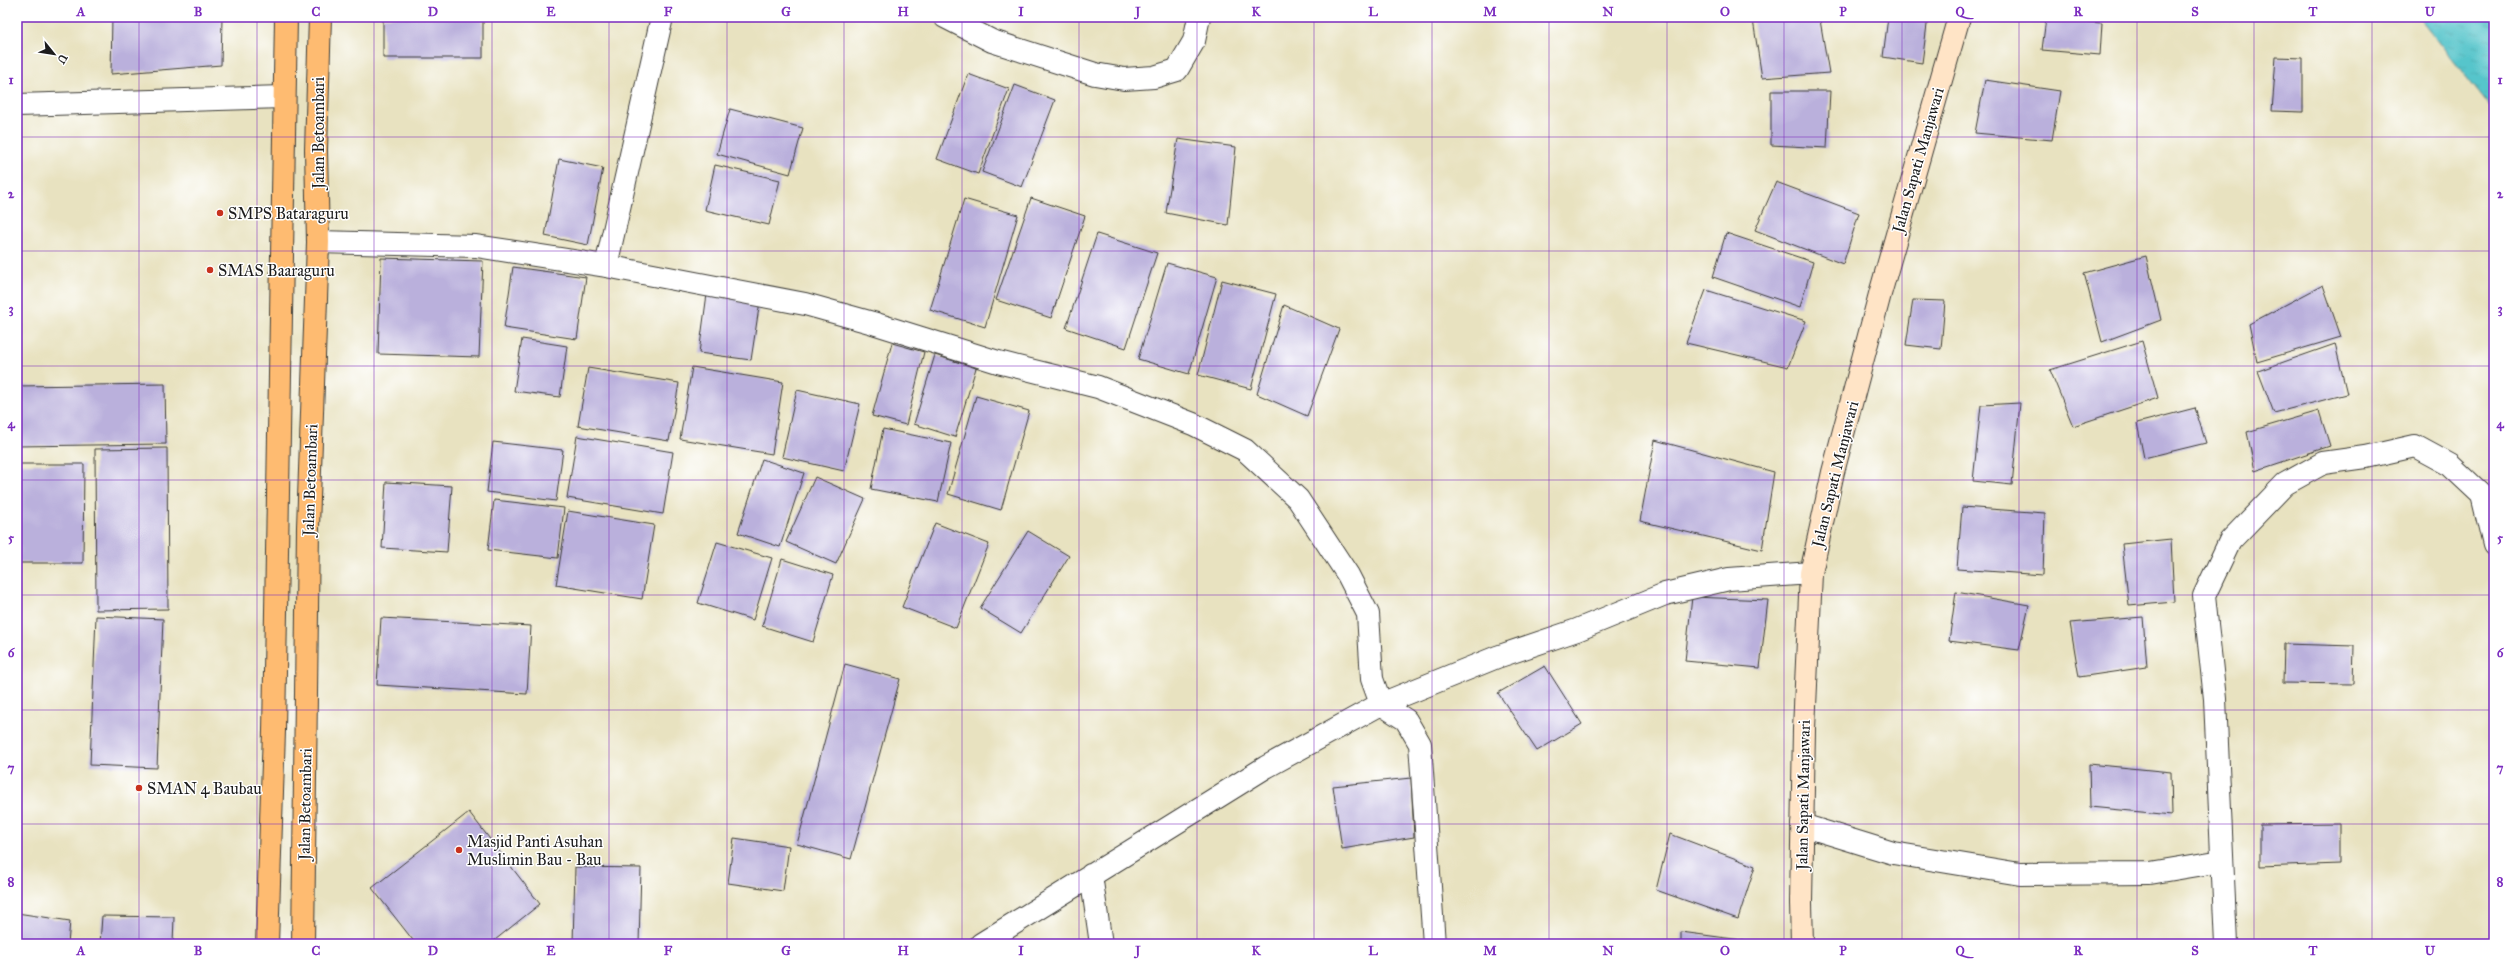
<svg xmlns="http://www.w3.org/2000/svg" width="2511" height="961" viewBox="0 0 2511 961" font-family="'IM FELL Great Primer',serif">
<style>
.water{fill:url(#water-ripples);stroke:#3a7074}
.building{fill:#bab0dc}
.lines{fill:none;stroke-linecap:round;stroke-linejoin:round}
.street-casing{stroke:#3b3a35;stroke-width:24}
.secondary-casing{stroke:#3b3a35;stroke-width:24}
.primary-casing{stroke:#3b3a35;stroke-width:24}
.street{stroke:#fff;stroke-width:22}
.secondary{stroke:#ffe4c6;stroke-width:22}
.primary{stroke:#febb71;stroke-width:22}
.grid{fill:none;stroke:#7b2cbf;stroke-width:1;stroke-opacity:0.55}
.poi-dot{fill:#c8321e;stroke:#fff;stroke-width:1.5}
.labels{text-anchor:middle;dominant-baseline:central;stroke-width:3;stroke-linejoin:round;paint-order:stroke}
.street-label{font-size:16px;fill:#1c1c1c;stroke:#fff}
.poi-label{font-size:16px;fill:#1c1c1c;stroke:#fff;text-anchor:start}
.neatline{fill:none;stroke:#7b2cbf;stroke-width:1.5}
.grid-label{font-size:13px;text-anchor:middle;font-weight:bold;fill:#7b2cbf}
</style>
<defs>
<pattern id="water-ripples" width="26" height="14" patternUnits="userSpaceOnUse"><rect width="26" height="14" fill="#57c5cb"/><path d="M2 4q2-2 4 0t4 0M15 11q2-2 4 0t4 0" fill="none" stroke="#4ba9ae"/></pattern>
</defs>
<rect width="100%" height="100%" fill="#fff"/>
<filter id="ink" filterUnits="userSpaceOnUse"><feTurbulence type="fractalNoise" baseFrequency=".025" numOctaves="2"/><feDisplacementMap in="SourceGraphic" scale="8" xChannelSelector="R" yChannelSelector="G"/><feConvolveMatrix kernelMatrix="1 2 1 2 8 2 1 2 1" color-interpolation-filters="sRGB"/></filter>
<filter id="wash" filterUnits="userSpaceOnUse"><feTurbulence type="fractalNoise" baseFrequency=".012" numOctaves="4" result="noise"/><feDisplacementMap in="SourceGraphic" scale="16" xChannelSelector="R" yChannelSelector="G"/><feGaussianBlur stdDeviation="0.9" result="paint"/><feColorMatrix in="noise" values="0 0 0 0 0 0 0 0 0 0 0 0 0 0 0 0 0 1.4 0 .05"/><feComposite in="paint" operator="in"/></filter>
<g filter="url(#wash)">
<rect width="100%" height="100%" fill="#e8e2c0"/>
<path class="water" d="M2419,17h75v95z"/>
<g id="blocks">
<path class="building" d="M112,17h110l-1,48 -110,9z
M383,17h100v41h-100z
M1888,17h40l-6,46 -39,-6z
M2046,18l56,5 -2,32 -58,-5z
M1753,20h67l9,53 -67,5z
M2276,57l27,1v54l-31,-1z
M968,74l41,15 -31,85 -41,-15z
M1985,80l75,11 -8,49 -77,-7z
M1015,85l40,15 -33,87 -40,-15z
M1771,91h59l-3,57 -56,-3z
M730,109l73,19 -13,46 -73,-20z
M1178,139l58,8 -8,78 -62,-12z
M559,159l44,9 -15,77 -43,-9z
M715,165l65,15 -11,45 -64,-15z
M1776,182l83,31 -16,51 -88,-34z
M1031,198l54,18 -34,102 -55,-18z
M964,199l54,16 -33,112 -55,-17z
M1726,233l87,29 -13,45 -87,-30z
M1097,234l60,19 -31,95 -60,-20z
M2146,256l15,64 -59,22 -18,-69z
M381,258l102,3 -4,96 -101,-3z
M1167,263l50,14 -28,97 -51,-15z
M513,267l73,10 -9,62 -73,-11z
M1222,280l54,14 -25,95 -53,-14z
M2323,285l18,52 -84,25 -8,-38z
M1706,290l100,31 -18,46 -102,-24z
M707,294l53,7 -9,59 -52,-7z
M1913,300l32,1 -4,48 -35,-4z
M1284,305l55,24 -32,87 -50,-22z
M522,339l45,7 -7,51 -46,-6z
M2142,341l16,57 -85,28 -23,-56z
M892,343l32,9 -18,73 -34,-9z
M2335,344l12,50 -73,19 -16,-42z
M935,355l41,13 -21,69 -41,-13z
M692,367l91,15 -11,72 -92,-15z
M588,368l91,15 -10,58 -91,-15z
M165,384l1,60 -149,2v-60z
M797,390l63,14 -16,67 -62,-14z
M976,396l53,15 -28,99 -53,-16z
M2020,403l-8,82 -39,-4 8,-76z
M2195,408l11,35 -62,15 -7,-35z
M2319,411l11,35 -75,25 -8,-39z
M883,429l68,14 -13,59 -67,-13z
M577,436l96,16 -10,62 -96,-16z
M1655,440l119,32 -12,78 -122,-29z
M493,442l70,8 -7,51 -69,-9z
M167,448l1,161 -72,1 -1,-161z
M762,459l42,14 -24,74 -42,-14z
M19,464h65l-1,99h-65z
M815,477l50,22 -29,65 -50,-22z
M386,482l66,4 -5,66 -65,-4z
M494,500l70,8 -6,50 -70,-8z
M1962,507l83,6 -2,62 -86,-6z
M568,511l86,14 -12,74 -86,-14z
M935,523l54,21 -33,84 -54,-21z
M1028,531l41,25 -48,77 -41,-25z
M2171,539l3,63 -45,4 -7,-62z
M717,542l55,16 -19,62 -55,-17z
M782,559l51,16 -20,67 -51,-16z
M1956,592l73,13 -10,45 -70,-9z
M1692,597l76,3 -8,68 -75,-7z
M96,616l67,3 -6,149 -67,-3z
M2143,617l4,50 -68,10 -9,-54z
M381,618l150,8 -4,68 -150,-9z
M2284,644l70,2 -1,38 -70,-1z
M845,664l55,15 -49,180 -54,-15z
M1545,666l37,58 -45,27 -39,-58z
M2089,764l82,8 1,43 -82,-8z
M1411,778l3,59 -72,12 -9,-63z
M469,812l71,92 -50,40h-74l-44,-56z
M2339,823v41l-79,3v-43z
M1670,834l85,32 -17,53 -82,-29z
M734,838l55,8 -6,45 -55,-8z
M575,867l66,1 -2,76h-66z
M17,913l53,8 -2,23h-51z
M102,916l72,1 -1,27h-73z
M1681,932l83,11 -1,1h-82z"/>
</g>
</g>
<g filter="url(#ink)">
<use href="#blocks" fill-opacity="0" stroke="#3b3a35" stroke-width="1"/>
<g class="lines">
<g class="street-casing">
<path id="street" d="M945,17l47,24 103,33 29,5 30,-2 23,-7 17,-29 5,-24
M17,105l266,-8
M318,242l158,4 130,20 199,38 68,19 125,39 100,25 95,37 52,26 53,49 50,76 20,39 4,65 9,25 25,16 14,24 14,200
M606,266l56,-249
M1802,825l91,28 127,21 130,-1 72,-12
M1091,875l10,69
M981,944l285,-177 115,-63 116,-47 80,-27 88,-36 64,-15 82,-6
M2226,944l-11,-245 -11,-103 26,-55 55,-57 38,-21 43,-6 49,-11 35,19 32,30 12,50"/>
</g>
<g class="secondary-casing">
<path id="secondary" d="M1802,944l-1,-41 3,-174 7,-156 22,-101 47,-178 79,-277"/>
</g>
<g class="primary-casing">
<path id="primary" d="M267,944l7,-213 12,-714
M303,944l5,-417 10,-285 -2,-92 4,-133"/>
</g>
<use href="#street" class="street"/>
<use href="#secondary" class="secondary"/>
<use href="#primary" class="primary"/>
</g>
</g>
<path class="grid" d="M139,17v927M257,17v927M374,17v927M492,17v927M609,17v927M727,17v927M844,17v927M962,17v927M1079,17v927M1197,17v927M1314,17v927M1432,17v927M1549,17v927M1667,17v927M1784,17v927M1902,17v927M2019,17v927M2137,17v927M2254,17v927M2372,17v927M17,137h2477M17,251h2477M17,366h2477M17,480h2477M17,595h2477M17,710h2477M17,824h2477"/>
<g class="poi-dot">
<circle cx="220" cy="213" r="4"/>
<circle cx="210" cy="270" r="4"/>
<circle cx="139" cy="788" r="4"/>
<circle cx="459" cy="850" r="4"/>
</g>
<g class="labels">
<g class="street-label">
<text transform="translate(318 133) rotate(-90)">Jalan Betoambari</text>
<text transform="translate(1918 160) rotate(-74)">Jalan Sapati Manjawari</text>
<text transform="translate(1835 474) rotate(-76)">Jalan Sapati Manjawari</text>
<text transform="translate(310 480) rotate(-88)">Jalan Betoambari</text>
<text transform="translate(1803 795) rotate(-89)">Jalan Sapati Manjawari</text>
<text transform="translate(305 804) rotate(-89)">Jalan Betoambari</text>
</g>
<g class="poi-label">
<text x="228" y="213">SMPS Bataraguru</text>
<text x="218" y="270">SMAS Baaraguru</text>
<text x="147" y="788">SMAN 4 Baubau</text>
<text x="467" y="841">Masjid Panti Asuhan<tspan x="467" dy="18">Muslimin Bau - Bau</tspan></text>
</g>
</g>
<rect width="2511" height="961" fill="none" stroke="#fff" stroke-width="44"/>
<g transform="translate(54 54) rotate(120)" stroke="#ffffff" stroke-width="3" paint-order="stroke">
<path d="M0-3L7 15L0 10L-7 15Z" fill="#1c1c1c"/>
<text y="-6" font-size="11" font-weight="bold" text-anchor="middle" fill="#1c1c1c">U</text>
</g>
<rect x="22" y="22" width="2467" height="917" class="neatline"/>
<g class="grid-label">
<text x="81" y="16">A</text>
<text x="198" y="16">B</text>
<text x="316" y="16">C</text>
<text x="433" y="16">D</text>
<text x="551" y="16">E</text>
<text x="668" y="16">F</text>
<text x="786" y="16">G</text>
<text x="903" y="16">H</text>
<text x="1021" y="16">I</text>
<text x="1138" y="16">J</text>
<text x="1256" y="16">K</text>
<text x="1373" y="16">L</text>
<text x="1490" y="16">M</text>
<text x="1608" y="16">N</text>
<text x="1725" y="16">O</text>
<text x="1843" y="16">P</text>
<text x="1960" y="16">Q</text>
<text x="2078" y="16">R</text>
<text x="2195" y="16">S</text>
<text x="2313" y="16">T</text>
<text x="2430" y="16">U</text>
<text x="11" y="84">1</text>
<text x="2500" y="84">1</text>
<text x="11" y="198">2</text>
<text x="2500" y="198">2</text>
<text x="11" y="313">3</text>
<text x="2500" y="313">3</text>
<text x="11" y="428">4</text>
<text x="2500" y="428">4</text>
<text x="11" y="542">5</text>
<text x="2500" y="542">5</text>
<text x="11" y="657">6</text>
<text x="2500" y="657">6</text>
<text x="11" y="772">7</text>
<text x="2500" y="772">7</text>
<text x="11" y="886">8</text>
<text x="2500" y="886">8</text>
<text x="81" y="955">A</text>
<text x="198" y="955">B</text>
<text x="316" y="955">C</text>
<text x="433" y="955">D</text>
<text x="551" y="955">E</text>
<text x="668" y="955">F</text>
<text x="786" y="955">G</text>
<text x="903" y="955">H</text>
<text x="1021" y="955">I</text>
<text x="1138" y="955">J</text>
<text x="1256" y="955">K</text>
<text x="1373" y="955">L</text>
<text x="1490" y="955">M</text>
<text x="1608" y="955">N</text>
<text x="1725" y="955">O</text>
<text x="1843" y="955">P</text>
<text x="1960" y="955">Q</text>
<text x="2078" y="955">R</text>
<text x="2195" y="955">S</text>
<text x="2313" y="955">T</text>
<text x="2430" y="955">U</text>
</g>
</svg>
